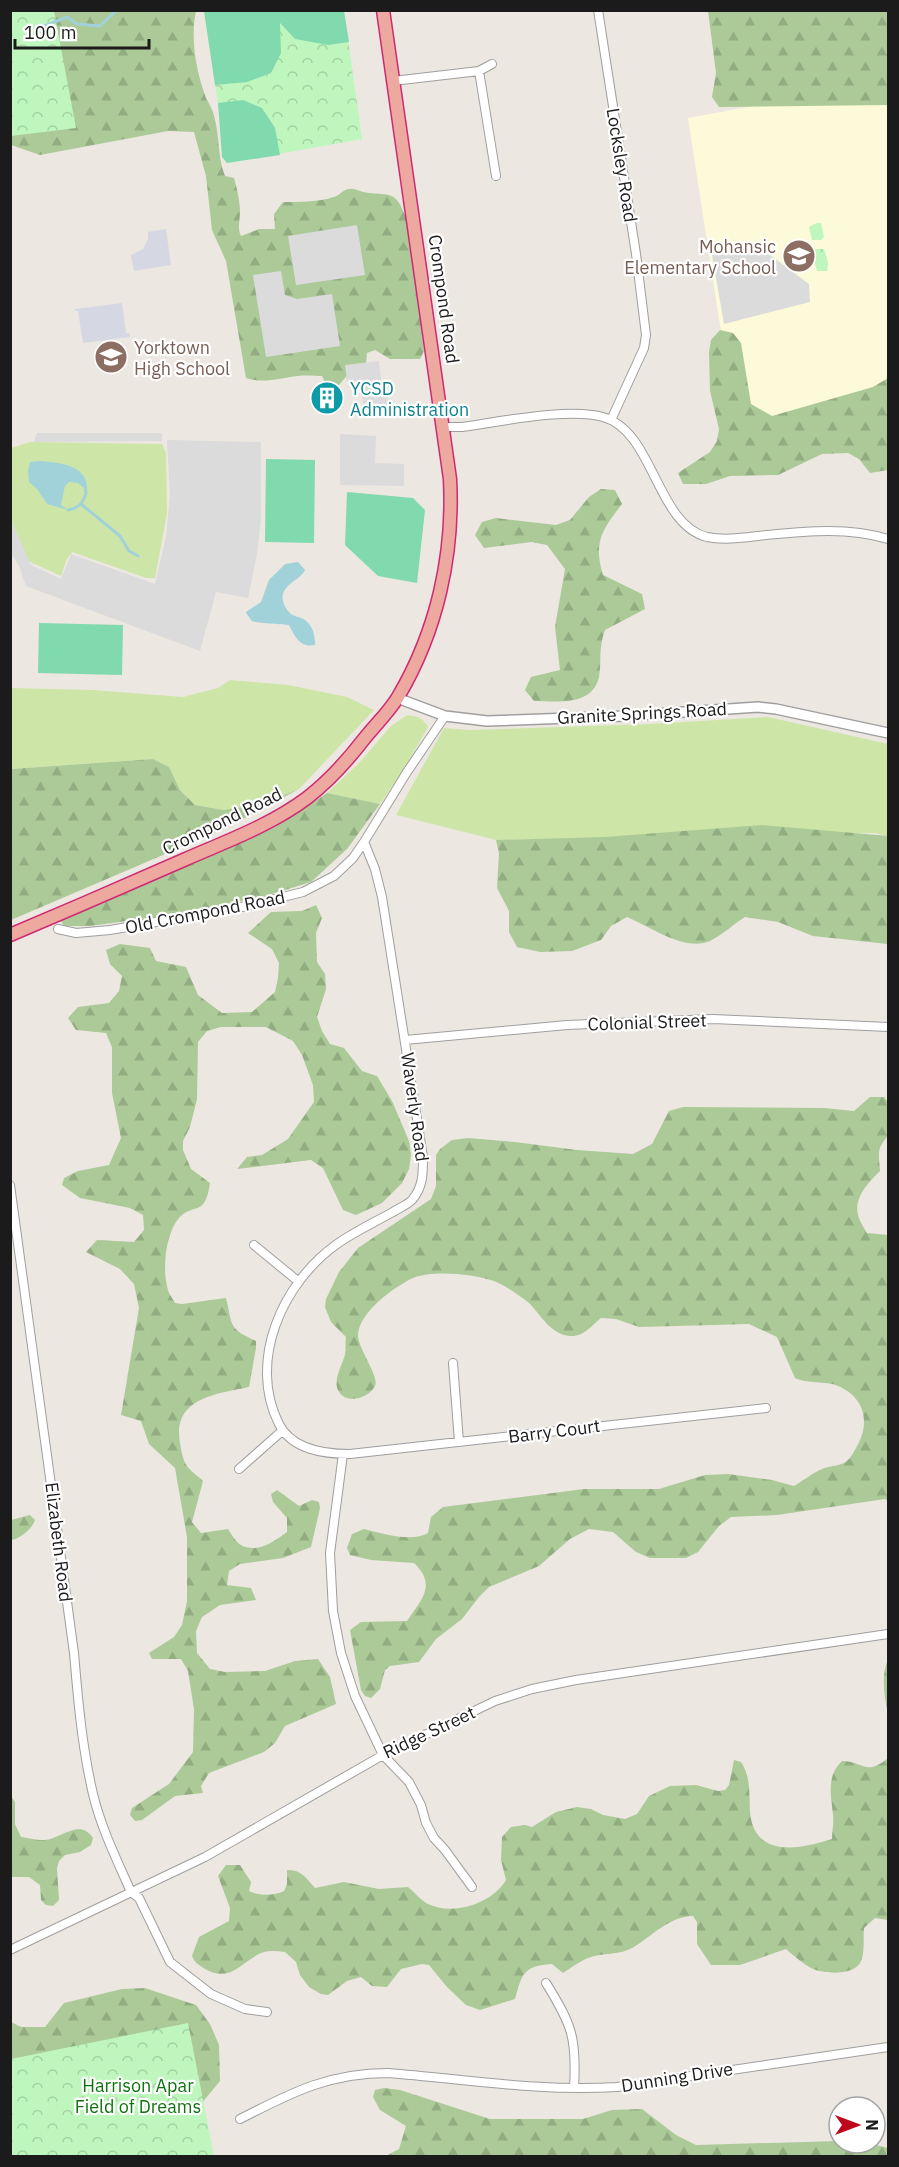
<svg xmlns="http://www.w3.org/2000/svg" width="899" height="2167" viewBox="0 0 899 2167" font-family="'IBM Plex Sans',sans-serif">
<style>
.education{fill:#fdfad9}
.grass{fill:#cde6a8}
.forest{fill:url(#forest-firs)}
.park{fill:url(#park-crowns)}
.pitch{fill:#81d9ae}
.parking{fill:#dbdbdb}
.plaza{fill:#d5d7e2}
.water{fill:#a2d2d9}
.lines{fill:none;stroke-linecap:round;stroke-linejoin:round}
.stream{stroke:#a2d2d9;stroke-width:3}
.minor-casing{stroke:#9f9f9f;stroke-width:10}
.tertiary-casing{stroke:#9f9f9f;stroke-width:12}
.trunk-casing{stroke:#ce2a73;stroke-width:15}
.minor{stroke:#fff;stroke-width:8}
.tertiary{stroke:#fff;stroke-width:9}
.trunk{stroke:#eda8a0;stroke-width:12}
.labels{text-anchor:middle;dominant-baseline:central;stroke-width:4.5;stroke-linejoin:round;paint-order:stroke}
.street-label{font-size:18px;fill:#1b1b1b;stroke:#fff}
.education-label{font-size:18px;fill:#785e54;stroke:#fff;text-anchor:end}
.culture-label{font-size:18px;fill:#0d838f;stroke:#fff;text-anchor:start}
.park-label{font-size:18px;fill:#11730f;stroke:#fff}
</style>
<defs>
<pattern id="forest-firs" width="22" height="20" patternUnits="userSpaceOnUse" patternTransform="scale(1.5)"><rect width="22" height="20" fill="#abca97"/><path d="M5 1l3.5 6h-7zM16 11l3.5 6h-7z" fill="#93ad82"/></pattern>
<pattern id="park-crowns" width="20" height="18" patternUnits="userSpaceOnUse" patternTransform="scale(1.5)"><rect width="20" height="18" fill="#bff6be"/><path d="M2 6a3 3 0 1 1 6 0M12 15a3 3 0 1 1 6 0" fill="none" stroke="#a4d2a3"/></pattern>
</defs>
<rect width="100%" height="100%" fill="#ece7e1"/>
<path class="education" d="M888,102v291l-149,56 -51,-331 82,-15z"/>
<path class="grass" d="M30,442l132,2 4,9 1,60 -12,65h-9l-74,-26 -5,7 -6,17 -33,-15 -17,-37v-76z
M230,680l58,5 59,12 27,13 -75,79 -38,15 -39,6 -27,-5 -15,-15 -11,-23 -16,-8 -142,10v-81l82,2 90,7 35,-9z
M407,715c9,1 17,3 21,12l-24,42 -24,35 -53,-11 31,-29 33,-38z
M768,717l120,27v92l-13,-3 -379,7 -100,-25 48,-87 26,2 179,-6z"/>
<path class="forest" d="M11,11h185c-6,28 0,60 10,87 3,6 7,12 8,18 6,20 3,40 11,60l9,2c3,10 6,24 6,34 0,9 -3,16 1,24l18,-7h16l-1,-15 9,-12c16,0 35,0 51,-5 7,-2 9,-8 16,-8 5,-1 8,2 13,3 25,5 32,-5 43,26l13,87 5,46 -4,8h-30l-15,-9 -8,3 -1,12 -15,6 -12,14 -13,-1 -4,-8c-7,0 -16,-1 -24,0 -18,2 -34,8 -52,2l-20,-117 -14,-31 -6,-54 -12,-44 -26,-1 -128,24 -29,-10z
M708,11h180v94l-169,2 -7,-10 4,-24z
M720,330l13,3 8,10 10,61 21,12 101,-29 15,-9v92l-18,3 -11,-14 -11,-6 -26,1 -44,21 -48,1 -24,8h-23l-5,-11 32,-21 7,-11 2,-12 -9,-38 -1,-39 2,-12z
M601,489l14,1 7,14c-20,26 -29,38 -19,71l39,19 3,15 -40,21c-7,20 -3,29 -6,47 -7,30 -42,24 -65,24l-9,-11 6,-13 29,-7 -5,-43 10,-58 -18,-24 -15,-3 -48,6 -9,-13 7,-13 14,-4 60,7 14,-5 19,-23z
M153,759l16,8 11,23 15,15 28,5 38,-6 38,-15 -73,39 -215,92v-151z
M327,793l53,11 -33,45 -36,33 -49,15 -85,17 -87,12h-26l-3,-5 216,-95z
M762,825l126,11v108l-75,-8 -35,-14 -33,-5c-11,7 -23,18 -35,24 -25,11 -59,-14 -83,-24l-16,9 -10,14 -29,11 -32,1 -23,-5 -8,-15v-21l-12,-23 2,-35 -3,-13 109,-3z
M316,905l6,13 -6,15 1,29 8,12 1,15 -9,28 5,14 8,13 14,4 18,23 15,5 15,25 17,40 2,14 -2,14 -7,14 -20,20 -26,12 -13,-5 -20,-42 -12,-8 -74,9 10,-12 15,-2 26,-16 26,-37 -1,-17 -11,-30 -9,-14 -27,-14h-45l-14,4 -9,11 -1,57 -7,28 -7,14v9l8,19 19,14c-5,35 -16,19 -31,35 -14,16 -17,53 -11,72 1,4 5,9 7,13l7,1 44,-6c7,29 2,30 30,43v7l-7,39c-33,7 -77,11 -69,56 4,24 6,23 23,38l-11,41 9,11 27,-4c3,5 8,13 13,16 16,9 34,-4 46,-13v-14l-14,-16 -2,-8 6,-4 22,16 13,-6 7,2 1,6 -9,39 -28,11 -43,6 -11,7 -2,14 24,3 5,12 -36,5 -18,12 -6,14 1,22 13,16 15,3 40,-1 30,-10 23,-2 12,18 6,27 -51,22 -10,17 -11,9 -55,21 -8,13 2,7 -28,3 -33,24 -7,1 -5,-6 2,-7 37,-24 24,-32 1,-43 -6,-38 -7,-12h-29l-3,-6 25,-16 8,-12 5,-24v-64l-12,-69 -26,-24 -8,-23 -20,-6 18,-107 -5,-24 -14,-15 -34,-17 11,-12 37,2 10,-12 -1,-15 -13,-7 -50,-10 -18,-13 2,-7 14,-7 31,-6 12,-27 -9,-45v-46l-6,-14 -30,-3 -8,-12 10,-11 31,-4 10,-12 3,-15 -12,-12 -4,-14 14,-6 30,4 6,13 30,6 12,28 24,18 30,-1 23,-20 3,-14 1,-15 -7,-14 -24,-16 23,-21 31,-1z
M870,1097h14l4,5v34c-12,13 -9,18 -8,35 -12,12 -26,26 -22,44 1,5 6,13 9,18l21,2v266l-3,-2 -108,16 -46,2 -12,9 -21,26 -12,6h-36l-14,-6 -23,-20 -24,-3 -19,10 -31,27 -50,21 -10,10 -17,22 -26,20 -17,23 -29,4 -5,4 -5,19 -9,9 -6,-2 -4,-6 -11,-60 11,-8 46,-1c15,-22 30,-36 7,-58l-43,-3 -21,-5 -3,-7 5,-14 12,-5c17,4 48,14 64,4l3,-16 12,-10 141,-18h75l46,-14 23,-1 44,6 22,6c9,-5 18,-13 28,-17 7,-3 16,-3 22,-6 6,-3 9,-10 12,-15 13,-21 11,-46 -12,-59 -15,-10 -34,-4 -49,-11l-18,-41 -28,-13 -110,3 -23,-8 -15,-1c-9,7 -17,19 -31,18 -19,-1 -29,-21 -41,-33 -10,-8 -23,-17 -35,-22 -21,-7 -61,-11 -81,-3 -19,9 -54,34 -55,57 0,14 22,42 17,51 -7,13 -30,19 -37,4 -5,-10 4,-25 7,-35 1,-6 0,-12 1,-18l-15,-15 -6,-15 1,-8 13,-27 19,-24 73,-49 5,-13v-31l4,-6 12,-9 16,-2 47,4 62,8 56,4 19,-10 17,-33 14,-4 141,1 30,3z
M30,1515l5,5c-3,9 -15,19 -24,20v-20z
M888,1659v55c-4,-18 -7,-39 0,-55z
M888,1758v162l-13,-2 -11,10c-1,10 1,24 -3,33 -6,15 -36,13 -48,8 -10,-5 -19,-13 -27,-20l-46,16h-29l-14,-21v-22l-4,-6c-23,0 -41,20 -59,31 -15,9 -31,5 -46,11 -8,3 -17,10 -25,15l-11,-9c-29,2 -30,10 -37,35l-35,11 -14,-5 -19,-18 -18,-22 -7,-1 -21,5 -14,18 -15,-1 -11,-9 -14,4 -19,14 -7,-1 -12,-7 -9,-12 -4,-13 -11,-10c-8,-1 -16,-2 -24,1 -21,10 -31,30 -56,16 -6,-4 -10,-6 -13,-13l7,-19 30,-16 1,-13 -12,-32 8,-11h14l11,17 -2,9c10,5 25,5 35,0l3,-7v-14c14,-1 20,9 28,18l29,-6 35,7 29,-2c6,5 12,12 18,16 25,14 66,1 80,-23l-5,-20 1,-23 9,-10 14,-2 7,2 24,-15 21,-5 14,2 12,6 22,4 12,-5 12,-18 21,-10 26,-1 22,6 7,-1 4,-5 5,-25 7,2c10,15 8,32 9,50 4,47 51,37 82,27 0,-8 2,-16 1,-24 -2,-19 -7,-39 9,-54 22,0 23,16 46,-3z
M10,1795l5,7v22l6,13c8,1 21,5 29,2 15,-4 31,-19 43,-1l-2,7 -11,7 -15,3 -6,6 -2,7 2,32 -6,6 -7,-1 -5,-5 -1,-15 -11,-8h-18z
M145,1988l51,17 14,19 9,21 1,36 -33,40 -176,35v-134l10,5h24l19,-24 58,-14z
M384,2088l16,2 90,29h93l29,-9 30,-1 34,26 20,10 143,-4v2h29l20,5v8h-502l13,-7 7,-23 -26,-16 -7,-13 2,-7z"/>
<path class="park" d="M10,11h44l22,117 -65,8z
M204,11h140l18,128 -135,24z
M817,223h4l3,14 -3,3h-9l-3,-13z
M814,249h10l4,13 -1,9h-10l-5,-19z
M188,2023l26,133h-203v-97z"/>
<path class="pitch" d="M204,11h140l5,31 -21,3 -33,-6 -15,-16 1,30 -10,20 -24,9 -32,3z
M243,100l19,8 13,20 5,27 -53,8 -5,-6 -4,-54z
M266,459l49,1 -1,83 -49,-1z
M347,492l66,6 12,12 -8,73 -39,-7 -33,-31z
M39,623l84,2 -1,50 -84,-2z"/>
<path class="parking" d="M357,225l8,50 -69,10 -8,-49z
M766,252l43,32 1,18 -86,22 -12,-69z
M281,271l4,24 12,4 35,-5 8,52 -74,11 -13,-82z
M379,361l3,29 -22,2 -1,-11 -12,1 -2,-17z
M387,392l3,22 -26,2 -2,-21z
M37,433h125v8l-128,1z
M340,434l36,2 -1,27 29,1v22l-64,-1z
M167,440l94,2v76l-4,36 -9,44 -32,-6 -16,59 -174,-65 -7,-20 -8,-13v-33l20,45 30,14 10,-25 84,30 11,-47 4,-42z"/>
<path class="plaza" d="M166,229l5,36 -37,6 -3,-16 12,-6 5,-10v-7z
M122,303l4,30h3l1,4 -47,6 -5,-32h-3v-2z"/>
<path class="water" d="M40,461c22,2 50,4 47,32l-3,-1v-4l-6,-5 -9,-1 -4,4 -4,19 7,5 -21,-6 -10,-15 -8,-7 -1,-11 2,-9z
M298,562l7,8c-4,9 -19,13 -22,24 -2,7 3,16 8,20 4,3 10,3 14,6 8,6 10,15 10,25 -15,3 -20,-8 -26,-20 -7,-1 -34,-2 -37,-4 -1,-1 -6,-8 -6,-9l15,-10 8,-22 16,-16z"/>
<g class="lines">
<path class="stream" d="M37,29l30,-12 10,7 23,2 17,-16
M81,504l39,32 9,15 9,5
M68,510c11,-2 15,-7 18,-17"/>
<g class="minor-casing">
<path id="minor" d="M598,10l38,244 10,81 -2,13 -33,72
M479,71l17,105
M393,81l86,-10 13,-7
M444,427h18c36,-5 108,-20 141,-10 51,14 53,107 104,120 19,4 40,0 59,-2 42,-4 82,-8 122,4
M364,842l11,27 7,28 41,260c0,17 0,30 -11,43 -5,5 -13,8 -19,12 -18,10 -39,20 -56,32 -54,38 -90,117 -58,180 13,26 45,30 71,30l416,-46
M58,929l18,4 34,-3 132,-23 61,-15 31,-16 19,-18 11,-16 43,-70 38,-56
M405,1040l162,-15 146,-6 175,8
M10,1185l64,468c4,47 8,94 19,141 8,34 24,66 38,98l8,6 31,64 41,32 34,15 22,3
M254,1245l45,37
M453,1363l6,79
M343,1454l-13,99 3,58 8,42 14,43 28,59 26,27 12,23 5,18 8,15 11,12 27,37
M239,1469l43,-38
M10,1950l195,-93 178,-102 112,-54 37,-12 44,-9 312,-46
M546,1983c26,42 31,55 28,105
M240,2119c51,-26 88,-46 148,-46 76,6 153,19 229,14l271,-40"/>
</g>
<g class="tertiary-casing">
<path id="tertiary" d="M397,698l48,18 42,5 138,-5 133,-9 18,2 112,24"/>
</g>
<g class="trunk-casing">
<path id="trunk" d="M10,935c59,-25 117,-50 176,-76 41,-18 85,-34 121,-61 22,-17 40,-37 57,-59 11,-14 25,-27 34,-42 39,-66 56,-142 52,-218l-67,-469"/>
</g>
<use href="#minor" class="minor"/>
<use href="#tertiary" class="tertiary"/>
<use href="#trunk" class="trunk"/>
</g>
<defs>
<g id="school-disc" transform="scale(1.725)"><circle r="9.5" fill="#8d6e63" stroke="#fff"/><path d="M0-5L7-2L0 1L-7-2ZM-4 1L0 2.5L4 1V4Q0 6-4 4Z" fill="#fff"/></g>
<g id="building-disc" transform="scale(1.725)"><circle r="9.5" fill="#0f9aa8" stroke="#fff"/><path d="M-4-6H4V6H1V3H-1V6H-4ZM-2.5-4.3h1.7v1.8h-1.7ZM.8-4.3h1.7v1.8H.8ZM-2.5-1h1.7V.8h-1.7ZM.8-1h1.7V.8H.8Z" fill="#fff"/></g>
</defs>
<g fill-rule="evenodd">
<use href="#school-disc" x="799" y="256"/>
<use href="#school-disc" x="111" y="357"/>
<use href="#building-disc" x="327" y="398"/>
</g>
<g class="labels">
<g class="street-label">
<text transform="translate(622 165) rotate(81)">Locksley Road</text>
<text transform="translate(444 299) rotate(82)">Crompond Road</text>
<text transform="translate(642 713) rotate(-3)">Granite Springs Road</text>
<text transform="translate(222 821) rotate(-26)">Crompond Road</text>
<text transform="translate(205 912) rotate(-11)">Old Crompond Road</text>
<text transform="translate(647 1022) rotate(-2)">Colonial Street</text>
<text transform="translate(415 1107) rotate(82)">Waverly Road</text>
<text transform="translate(554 1431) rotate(-7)">Barry Court</text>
<text transform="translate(59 1542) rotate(83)">Elizabeth Road</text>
<text transform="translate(429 1732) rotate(-25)">Ridge Street</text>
<text transform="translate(677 2077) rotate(-9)">Dunning Drive</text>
</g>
<g class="education-label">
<text x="776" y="246">Mohansic<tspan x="776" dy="21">Elementary School</tspan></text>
<text x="134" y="347" text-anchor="start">Yorktown<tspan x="134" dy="21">High School</tspan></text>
</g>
<g class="culture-label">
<text x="350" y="388">YCSD<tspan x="350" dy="21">Administration</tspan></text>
</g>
<g class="park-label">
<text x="138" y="2085">Harrison Apar<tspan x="138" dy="21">Field of Dreams</tspan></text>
</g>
</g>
<rect width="899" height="2167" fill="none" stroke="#1b1b1b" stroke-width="24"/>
<g transform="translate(857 2125) rotate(90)"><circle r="28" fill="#ffffff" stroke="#a4a4a4" stroke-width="1.5"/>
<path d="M0-4.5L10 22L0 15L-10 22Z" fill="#bf081b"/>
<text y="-9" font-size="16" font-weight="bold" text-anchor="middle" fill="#1b1b1b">N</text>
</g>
<path d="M15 39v9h134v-9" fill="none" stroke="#1b1b1b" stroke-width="3"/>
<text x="24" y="39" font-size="18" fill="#1b1b1b" stroke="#ffffff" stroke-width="4.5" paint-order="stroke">100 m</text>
</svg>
